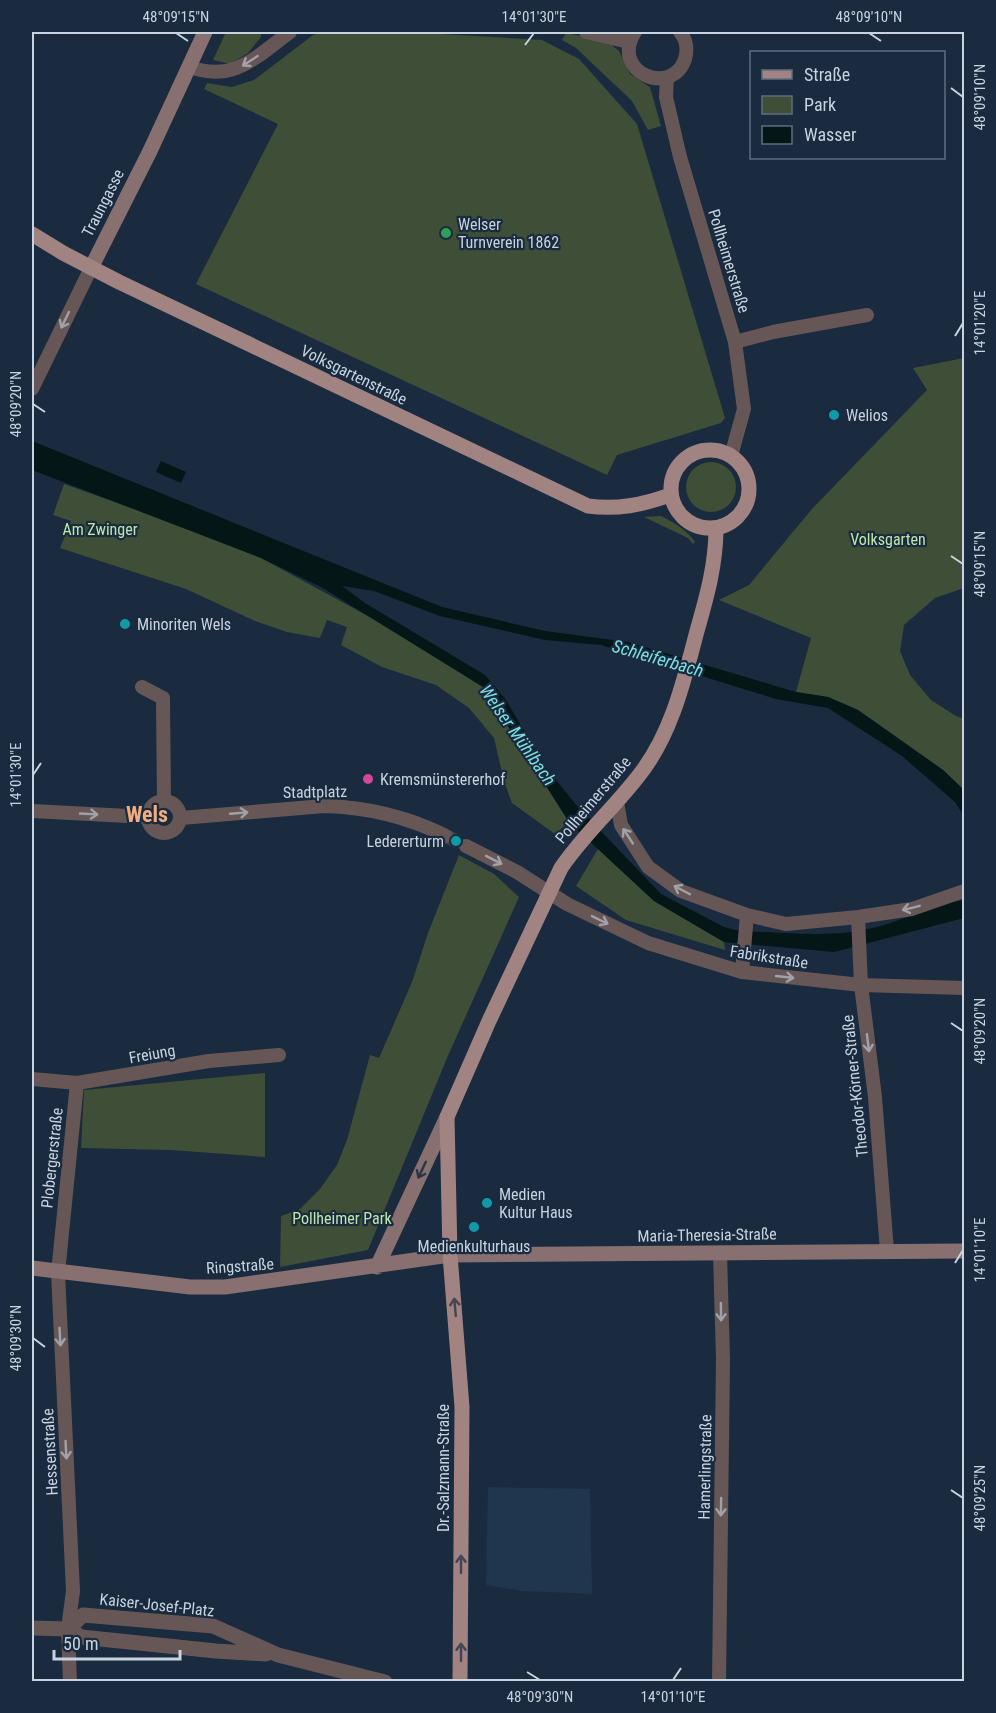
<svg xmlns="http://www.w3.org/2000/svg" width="996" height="1713" viewBox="0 0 996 1713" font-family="'Roboto Condensed',sans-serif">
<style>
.built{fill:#20364f}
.green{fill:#3f4e36}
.water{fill:#041616}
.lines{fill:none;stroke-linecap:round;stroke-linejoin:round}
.minor-tunnel{stroke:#344457;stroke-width:14;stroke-dasharray:14 7;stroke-linecap:butt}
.minor{stroke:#665756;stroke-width:14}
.tertiary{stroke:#665756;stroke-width:15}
.secondary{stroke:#87706f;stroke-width:15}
.primary{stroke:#a18382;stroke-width:15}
.oneway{stroke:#a0a1a9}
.oneway2{stroke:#2a3546}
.oneway3{stroke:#424553}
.ticks{fill:none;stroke:#c7d3e0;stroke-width:2}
.leisure-dot{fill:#2e9e5b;stroke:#1a2b3f;stroke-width:2}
.culture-dot{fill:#0f9aa8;stroke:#1a2b3f;stroke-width:2}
.hotel-dot{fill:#d1479c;stroke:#1a2b3f;stroke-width:2}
.labels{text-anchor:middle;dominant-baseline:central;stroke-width:4.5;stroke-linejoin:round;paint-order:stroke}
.street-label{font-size:16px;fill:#c7d3e0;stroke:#1a2b3f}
.poi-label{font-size:16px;fill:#c7d3e0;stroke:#1a2b3f;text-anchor:start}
.park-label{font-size:16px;fill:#bfe7a8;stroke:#1a2b3f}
.water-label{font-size:18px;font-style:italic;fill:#7bdedf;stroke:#1a2b3f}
.district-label{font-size:22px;font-weight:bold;fill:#f1ac80;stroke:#1a2b3f}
.neatline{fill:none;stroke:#c7d3e0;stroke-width:2}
.ticks-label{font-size:15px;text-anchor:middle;fill:#c7d3e0}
</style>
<rect width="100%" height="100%" fill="#1a2b3f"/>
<path class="built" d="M488,1487l102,2 2,105 -69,-3 -37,-6z"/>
<path class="green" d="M226,32h35v5l-13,16 -18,11 -17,-4z
M325,32h83l134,8 37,19 58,65 88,294 -4,5 -104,32 -10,20 -411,-191 82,-160 -74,-35 3,-6 25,4 22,-7 59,-45z
M566,33l41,8 12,10 11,23 20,13 11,39 -13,4 -16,-29 -56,-53 -14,-8z
M964,358v230l-29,10 -31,27 -4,26 10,24 21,25 25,16 8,3v71l-21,-20 -85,-60 -30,-13 -32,-5 15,-54 -92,-38 30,-15 63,-76 115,-119 -14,-22z
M686 487a25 25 0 1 1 50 0a25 25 0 1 1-50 0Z
M64,484l107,38 90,36 129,70 93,59 86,135 -14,12 -43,-31 -8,-22 -10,-43 -25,-30 -33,-23 -54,-18 -41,-22 6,-18 -20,-7 -7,18 -33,-6 -32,-11 -69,-32 -126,-41 11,-27 -18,-6z
M661,516c12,6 26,14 34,26l-2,2 -5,-6 -44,-21z
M598,849l56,52 70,41 1,8 -99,-30 -50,-34z
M459,855l35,19 25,23 -72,161 -79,192 -88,17 1,-51 19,-7 20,-20 17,-24 10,-25 23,-85 9,3 33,-76 16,-49z
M265,1073v84l-94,-7 -90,-2 3,-58z"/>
<path class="water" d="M32,441l410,166 103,24 83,11 168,50 32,5 30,13 85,60 21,20v26l-9,-14 -53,-46 -74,-48 -52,-9 -175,-54 -56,-5 -105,-24 -66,-25 -32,-5 23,17 120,72 21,25 38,65 33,41 84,88 63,33 16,4c45,1 93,8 137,-4 31,-8 54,-22 87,-27v18l-130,34 -110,-10 -70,-41 -85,-79 -86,-135 -162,-100 -60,-29 -229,-88z
M161,461l25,11 -5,11 -25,-11z"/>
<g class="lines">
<path class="minor-tunnel" d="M446,836l20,10"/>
<path class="minor" d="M586,32l43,10
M635,32c-26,40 37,66 50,27 3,-10 1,-20 -5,-27
M190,67c44,16 67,-11 100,-35
M667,77l-1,20 14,60 55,185 9,67 -13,47
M735,342l38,-10 94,-17
M32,389l59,-121
M142,687l21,11 1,103
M148 817a16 16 0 1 1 32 0a16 16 0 1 1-32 0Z
M617,802l4,23 27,42 33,24 66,24 39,9 72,-7 54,-8 52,-18
M32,811l115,6
M181,818l143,-12c43,1 84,11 122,30
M466,846l51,26 50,32 81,39 94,29 119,13 103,3
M858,917l3,68 14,112 12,154
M742,972l5,-57
M32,1079l45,4 132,-22 70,-6
M70,1682l-2,-53 5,-38 -15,-318 19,-190
M719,1682l4,-323 -3,-106"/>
<path class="tertiary" d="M32,1628l36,1 13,8 135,14 50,3
M68,1629l15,-14 130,11 65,29 107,27"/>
<path class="secondary" d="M91,268l59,-117 55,-119
M377,1267l70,-150
M32,1268l158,19h35l225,-32 514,-4"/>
<path class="primary" d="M32,234l31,19 56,29 469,224c29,4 54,-1 82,-11
M671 489a39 39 0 1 1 78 0a39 39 0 1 1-78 0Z
M460,1682l2,-275 -12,-152 -3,-138 42,-96 72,-153c23,-34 54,-61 79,-94 32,-41 44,-94 57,-143 10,-35 19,-67 19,-103"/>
</g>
<defs><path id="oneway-shaft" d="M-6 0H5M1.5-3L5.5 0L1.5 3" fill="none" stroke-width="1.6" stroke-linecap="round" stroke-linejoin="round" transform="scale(1.5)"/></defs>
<g class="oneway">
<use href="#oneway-shaft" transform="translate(250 61) rotate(147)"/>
<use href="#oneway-shaft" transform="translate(65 320) rotate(116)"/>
<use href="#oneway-shaft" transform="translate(239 813) rotate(-5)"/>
<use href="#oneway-shaft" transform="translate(89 814) rotate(3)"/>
<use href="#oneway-shaft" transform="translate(628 836) rotate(-123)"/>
<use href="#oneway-shaft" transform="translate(494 860) rotate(27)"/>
<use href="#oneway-shaft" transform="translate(682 890) rotate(-152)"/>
<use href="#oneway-shaft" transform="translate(911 908) rotate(166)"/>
<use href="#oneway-shaft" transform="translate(600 920) rotate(26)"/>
<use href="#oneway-shaft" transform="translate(785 977) rotate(6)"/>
<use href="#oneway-shaft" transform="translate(868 1043) rotate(83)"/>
<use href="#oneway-shaft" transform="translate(721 1312) rotate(89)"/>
<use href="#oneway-shaft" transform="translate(60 1337) rotate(87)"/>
<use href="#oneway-shaft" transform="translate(66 1450) rotate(87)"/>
<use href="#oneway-shaft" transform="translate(721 1507) rotate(91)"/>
</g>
<use class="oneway2" href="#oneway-shaft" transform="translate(422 1170) rotate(115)"/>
<g class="oneway3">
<use href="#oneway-shaft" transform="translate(455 1307) rotate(-95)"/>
<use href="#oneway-shaft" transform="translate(461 1564) rotate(-90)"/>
<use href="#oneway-shaft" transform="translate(461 1652) rotate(-90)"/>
</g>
<path class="ticks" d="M176,33l12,8M869,33l12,8M525,45l9,-12M951,88l12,9M955,336l8,-13M33,404l12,8M951,556l12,8M33,775l8,-12M951,1023l12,8M955,1263l8,-13M33,1338l12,9M951,1490l12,8M527,1672l13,8M673,1680l8,-12"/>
<circle class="leisure-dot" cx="446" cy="233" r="6"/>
<g class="culture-dot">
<circle cx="834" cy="415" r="6"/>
<circle cx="125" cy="624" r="6"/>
<circle cx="456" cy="841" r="6"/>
<circle cx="487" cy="1203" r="6"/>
<circle cx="474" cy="1227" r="6"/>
</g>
<circle class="hotel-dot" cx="368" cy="779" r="6"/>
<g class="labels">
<g class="street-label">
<text transform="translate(103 203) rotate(-63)">Traungasse</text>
<text transform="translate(729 261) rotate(73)">Pollheimerstraße</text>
<text transform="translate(354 375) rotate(26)">Volksgartenstraße</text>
<text transform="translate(315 792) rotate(-1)">Stadtplatz</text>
<text transform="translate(593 800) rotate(-50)">Pollheimerstraße</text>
<text transform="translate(769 957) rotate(9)">Fabrikstraße</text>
<text transform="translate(152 1054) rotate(-10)">Freiung</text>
<text transform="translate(855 1086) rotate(-96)">Theodor-Körner-Straße</text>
<text transform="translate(52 1158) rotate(-84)">Plobergerstraße</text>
<text transform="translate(707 1235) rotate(-1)">Maria-Theresia-Straße</text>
<text transform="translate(240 1266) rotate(-4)">Ringstraße</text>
<text transform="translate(50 1452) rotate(-93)">Hessenstraße</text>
<text transform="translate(705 1467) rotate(-89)">Hamerlingstraße</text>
<text transform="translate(443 1468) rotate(-90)">Dr.-Salzmann-Straße</text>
<text transform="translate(157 1605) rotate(6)">Kaiser-Josef-Platz</text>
</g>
<g class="poi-label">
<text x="458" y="224">Welser<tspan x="458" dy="18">Turnverein 1862</tspan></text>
<text x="846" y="415">Welios</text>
<text x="137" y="624">Minoriten Wels</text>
<text x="380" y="779">Kremsmünstererhof</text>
<text x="444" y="841" text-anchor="end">Ledererturm</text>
<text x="499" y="1194">Medien<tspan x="499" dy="18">Kultur Haus</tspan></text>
<text x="474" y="1246" text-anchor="middle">Medienkulturhaus</text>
</g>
<g class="park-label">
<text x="100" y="529">Am Zwinger</text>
<text x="888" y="539">Volksgarten</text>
<text x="342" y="1218">Pollheimer Park</text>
</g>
<g class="water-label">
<text transform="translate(658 658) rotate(16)">Schleiferbach</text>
<text transform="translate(518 735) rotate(55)">Welser Mühlbach</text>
</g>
<g class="district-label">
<text x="147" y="814">Wels</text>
</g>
</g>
<rect width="996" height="1713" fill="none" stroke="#1a2b3f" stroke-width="66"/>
<rect x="750" y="51" width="195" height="108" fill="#1a2b3f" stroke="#5f6e7f" stroke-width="1.5"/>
<rect x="762" y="70" width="30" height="9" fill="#a18382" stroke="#5f6e7f" stroke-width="1.5"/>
<text x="804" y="81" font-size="18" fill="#c7d3e0">Straße</text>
<rect x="762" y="96" width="30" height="18" fill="#3f4e36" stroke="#5f6e7f" stroke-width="1.5"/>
<text x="804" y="111" font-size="18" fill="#c7d3e0">Park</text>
<rect x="762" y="126" width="30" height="18" fill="#041616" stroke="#5f6e7f" stroke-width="1.5"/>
<text x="804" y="141" font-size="18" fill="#c7d3e0">Wasser</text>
<path d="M54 1650v9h126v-9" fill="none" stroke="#c7d3e0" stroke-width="3"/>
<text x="63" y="1650" font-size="18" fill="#c7d3e0" stroke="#1a2b3f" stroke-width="4.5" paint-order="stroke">50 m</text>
<rect x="33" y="33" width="930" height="1647" class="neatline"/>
<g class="ticks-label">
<text x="176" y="22">48°09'15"N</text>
<text x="534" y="22">14°01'30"E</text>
<text x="869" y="22">48°09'10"N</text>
<text transform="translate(980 97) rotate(-90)" y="5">48°09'10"N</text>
<text transform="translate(980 323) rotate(-90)" y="5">14°01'20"E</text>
<text transform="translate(16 404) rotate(-90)" y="5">48°09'20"N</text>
<text transform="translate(980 564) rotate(-90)" y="5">48°09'15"N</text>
<text transform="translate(16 775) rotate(-90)" y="5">14°01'30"E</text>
<text transform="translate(980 1031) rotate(-90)" y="5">48°09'20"N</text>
<text transform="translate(980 1250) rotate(-90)" y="5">14°01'10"E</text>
<text transform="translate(16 1338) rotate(-90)" y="5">48°09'30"N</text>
<text transform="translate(980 1498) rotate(-90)" y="5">48°09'25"N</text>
<text x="540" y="1702">48°09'30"N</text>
<text x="673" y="1702">14°01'10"E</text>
</g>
</svg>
